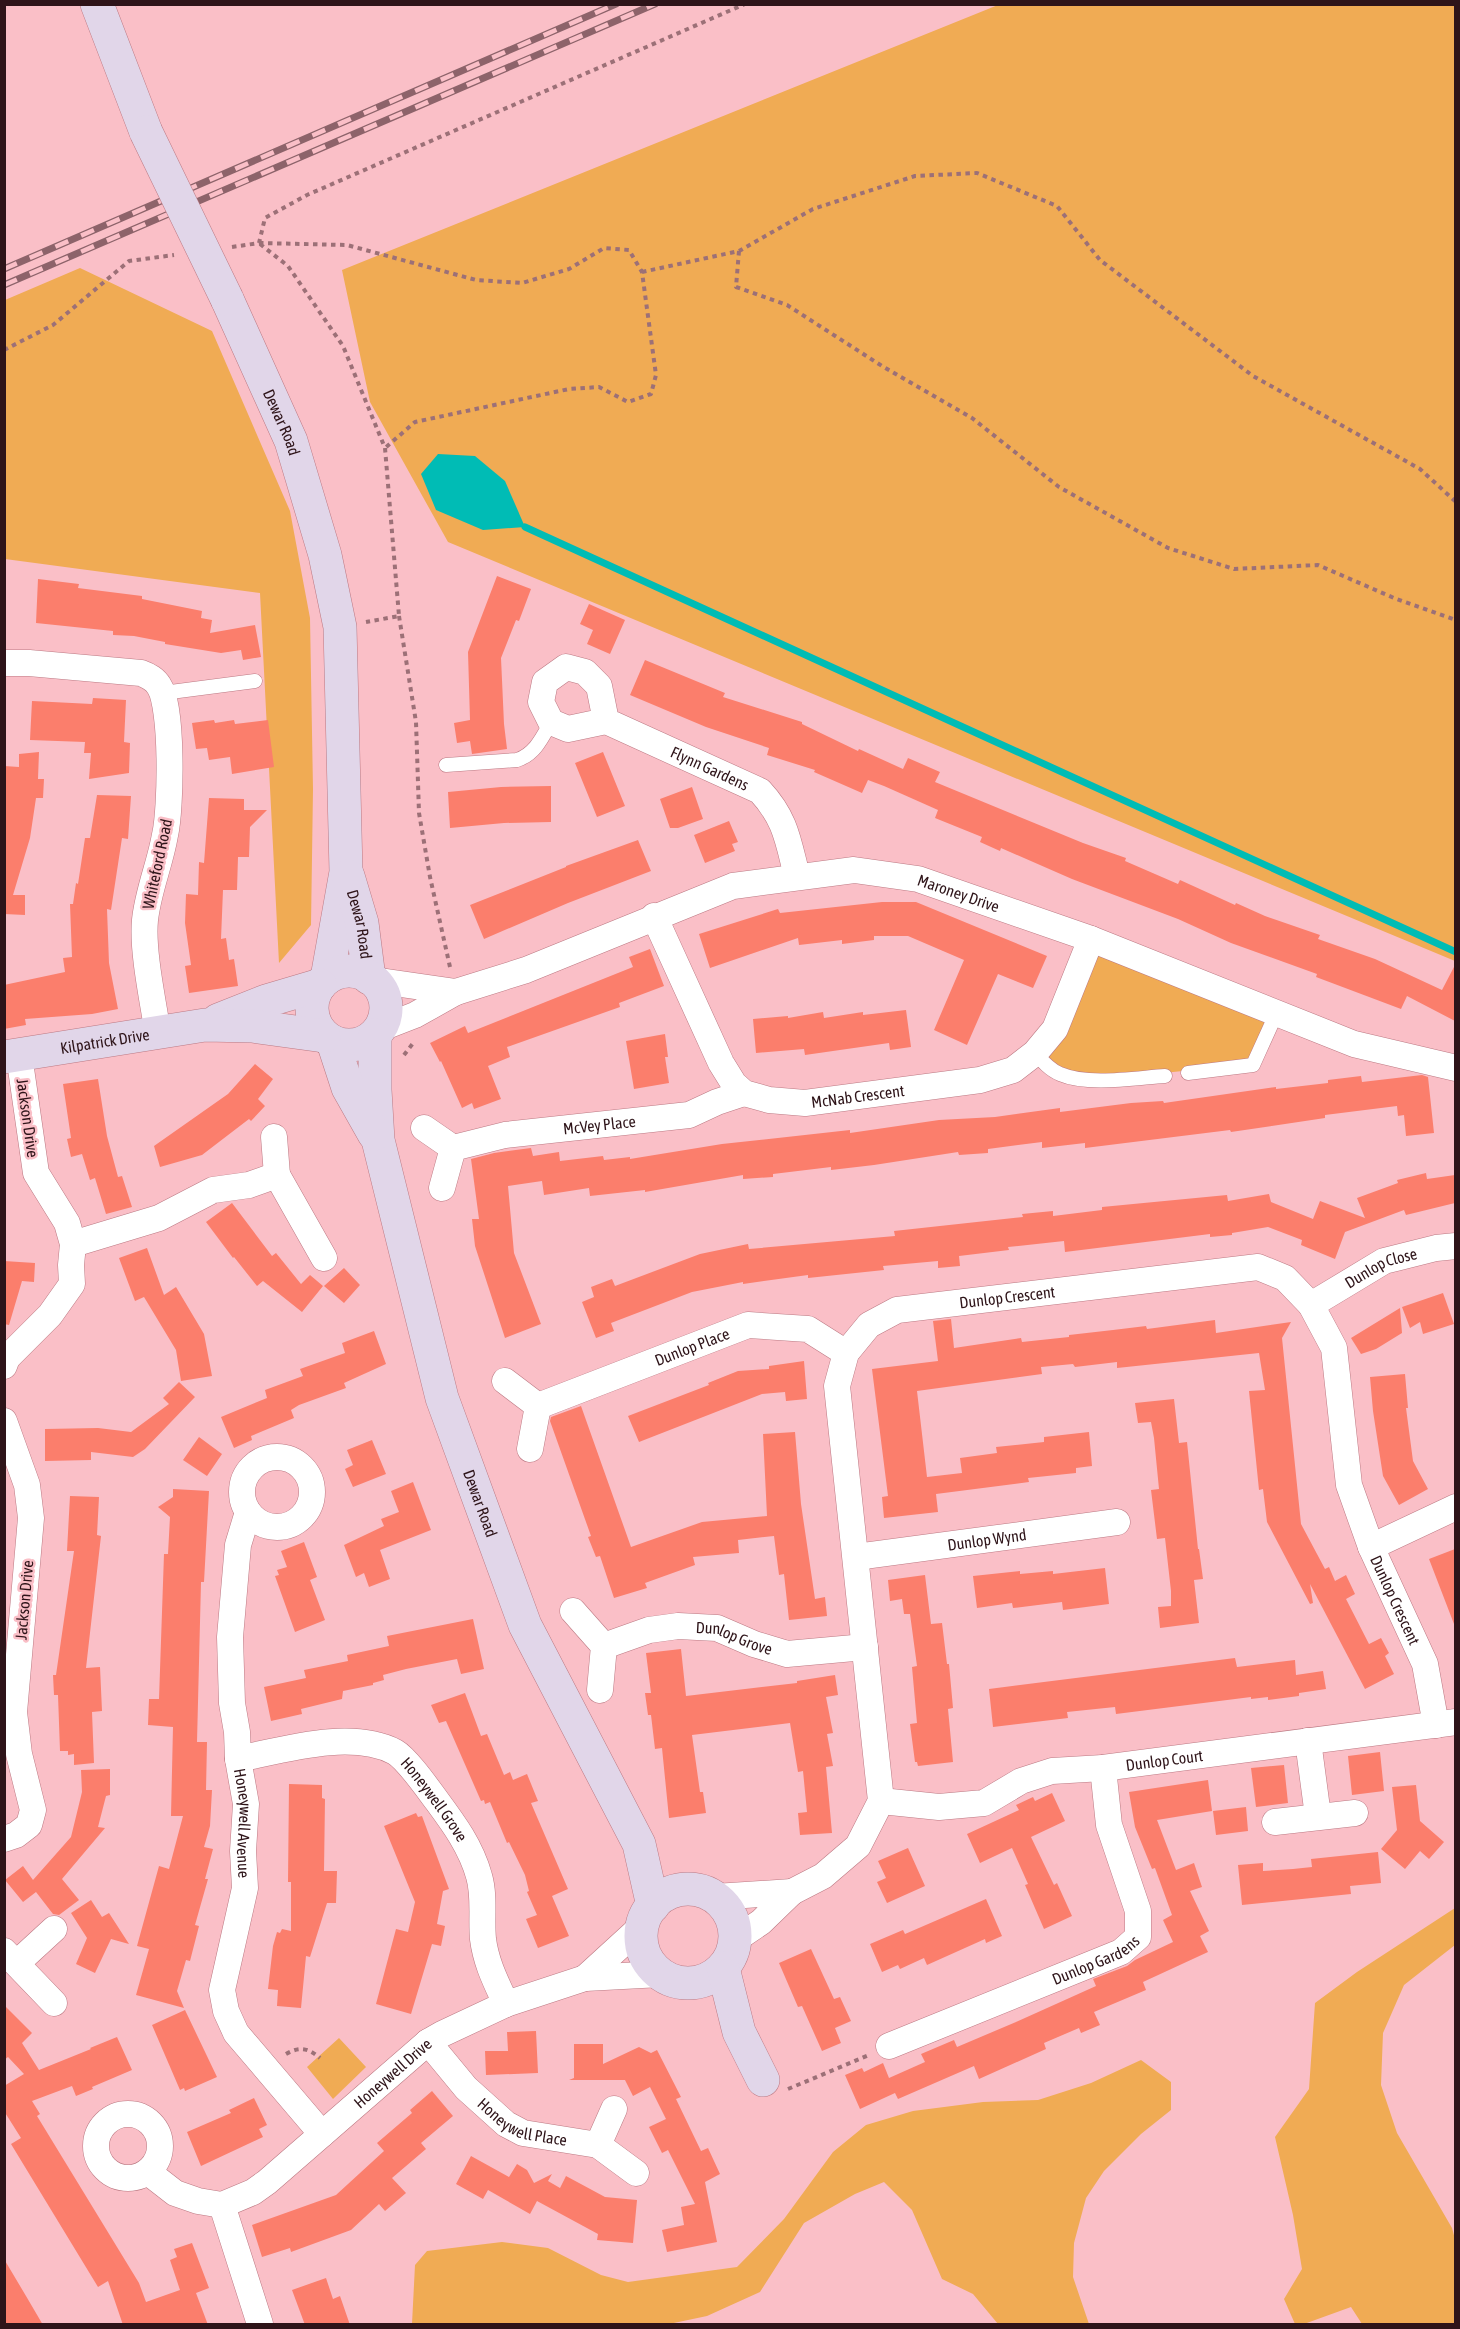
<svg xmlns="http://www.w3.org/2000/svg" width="1460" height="2329" viewBox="0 0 1460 2329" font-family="'Asap Condensed',sans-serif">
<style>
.green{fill:#f0ab54}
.water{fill:#00bcb5}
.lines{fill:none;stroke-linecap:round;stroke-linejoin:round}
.stream{stroke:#00bcb5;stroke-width:7}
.building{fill:#fb7e6c}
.lane-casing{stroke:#bc7983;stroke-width:15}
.street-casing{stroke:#bc7983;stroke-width:27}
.secondary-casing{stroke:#bc7983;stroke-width:34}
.path{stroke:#9c7077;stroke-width:4;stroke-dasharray:4.5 4.5;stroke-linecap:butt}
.lane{stroke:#fff;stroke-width:14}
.street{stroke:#fff;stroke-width:26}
.secondary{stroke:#e1d6e9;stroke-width:33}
.rail-casing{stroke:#8d636a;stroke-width:7}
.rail{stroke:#fabfc7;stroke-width:4.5;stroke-dasharray:14;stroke-linecap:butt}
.secondary-bridge-casing{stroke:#bc7983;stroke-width:34;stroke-linecap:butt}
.secondary-bridge{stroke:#e1d6e9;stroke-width:33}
.labels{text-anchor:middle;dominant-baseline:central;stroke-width:5;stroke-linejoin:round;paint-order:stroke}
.street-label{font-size:16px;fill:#2e1419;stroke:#fabfc7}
</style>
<rect width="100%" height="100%" fill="#fabfc7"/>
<path class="green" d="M998,5h457v956l-1007,-419 -78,-140 -28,-132z
M80,268l132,63 78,180 20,107 3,171 -2,136 -32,38 -19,-370 -255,-34v-259z
M1092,943l180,71 -21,50 -78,8 -94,4 -18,-5 -23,-18z
M1455,1908v37l-51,40 -21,48 -2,52 16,48 55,95 3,11v85h-93l-11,-17 -47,17h-9l-11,-25 18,-30 -9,-54 -18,-78 34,-48 6,-86 42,-31z
M339,2038l27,29 -33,32 -26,-32z
M1141,2060l30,22v28l-30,24 -37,37 -18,27 -12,45 -1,34 16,47h-91l-25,-30 -31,-15 -30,-69 -28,-28 -29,12 -51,29 -44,69 -53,24 -38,8h-257l3,-59 12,-14 75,-9 46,6 53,27 27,7 109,-15 47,-48 49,-67 33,-27 47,-14 70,-9 55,-2 53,-17z"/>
<path class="water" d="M438,454l37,2 30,25 20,46 -42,3 -47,-20 -15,-36z"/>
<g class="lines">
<path class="stream" d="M525,527l931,425"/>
</g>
<path class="building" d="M497,576l34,13 -12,32 -3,-1 -15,38 3,66 3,25 -35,5 -2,-13 -13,2 -3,-20 16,-3 -2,-68z
M38,579l41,5 -1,4 64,8v3l60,12 -1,7 11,2 -2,13 45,-8 6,32 -18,3 -2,-10 -20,3 -56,-9v-2l-31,-6 -21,-1v-4l-77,-8z
M589,604l36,16 -15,34 -23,-10 6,-14 -13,-6z
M645,660l80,33 -2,4 79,25v2l56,27 1,-2 44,20 5,-11 32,14 -5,10 148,61 43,15 -1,3 53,23 2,-4 55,25 1,-2 29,13 55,19 -2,4 57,20 67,31 13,-25v56l-48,-25 -6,13 -85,-32 1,-3 -86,-31 -53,-24 -106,-40 -71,-31 -1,3 -20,-9 2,-5 -47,-19 3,-8 -54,-24 -16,-6 -6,13 -48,-21 1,-2 -48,-15 2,-7 -63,-21 -76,-32z
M93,698l33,2 -2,42 6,1 -1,30 -40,6 2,-26h-7l1,-11 -55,-2 2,-39 60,3z
M214,720l1,3 19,-3 1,4 33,-4 6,47 -42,7 -2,-17 -21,3 -2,-12 -11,1 -4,-26z
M39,752l-1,27h6l-1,19h-7l-6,40 -17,57h12v20l-21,-1v-148l15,1v-13z
M603,752l22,54 -28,11 -22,-54z
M551,786v36l-47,1 -54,5 -2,-36 53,-5z
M692,787l11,32 -25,9h-8l-10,-29z
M97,795l34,1 -3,43 -6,-1 -11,72 -4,-1 2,54 9,46 -26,5 -67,5 1,6 -22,4v-44l61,-13 -2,-14 9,-1 -2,-53h3l3,-21 2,1 7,-46h5z
M209,798l35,1v11h23l-17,17 -1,30h-11l-1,33h-14l-2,49 5,-1 3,22 5,-1 4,27 -49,7 -4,-27 6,-1 -6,-42 1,-29 12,1 1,-33 5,1z
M729,821l9,21 -6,2 3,7 -30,12 -11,-28z
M638,840l13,31 -83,32 -84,36 -14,-34 96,-38v-1z
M882,902h34l131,54 -14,32 -35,-14 -31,71 -33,-15 30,-70 -56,-24h-34v4l-32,4v-4l-43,5 -1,-7 -88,30 -11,-34 79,-25 2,4z
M650,949l14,37 -45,17 1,4 -113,40 3,10 -22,9 13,33 -27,10 -2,-6 -10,5 -21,-47 -1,1 -10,-19 35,-17 3,7 165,-66 -4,-10z
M906,1010l5,37 -21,3 -1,-7 -84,12 -1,-6 -48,4 -3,-34 35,-3v2l35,-6 1,6 39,-6v3z
M665,1034l3,23h-3l4,26 -35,6 -8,-48z
M255,1064l18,15 -15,20 7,7 -14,15 -2,-2 -47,36 -42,12 -6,-21 74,-52z
M1422,1075l6,2 6,56 -28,3 -2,-21 -6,1 -1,-10 -72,9v3l-94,14 -1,-2 -145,18v-5l-43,5v-6l-54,7v4l-29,2 -1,-3 -84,13 -43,5v-3l-58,7v3l-30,2v-4l-98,17v-2l-55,6 -1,-8 -45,7 -2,-14 -34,5 6,67 27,71 -36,14 -30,-92 -3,-27h7l-8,-60 23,-6 37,-5 2,8 26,-4 1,9 43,-5 1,4 26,-3v2l92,-15 128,-14v3l89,-13 56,-3 65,-9v4l71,-9 32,-2 1,2 112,-16v2l52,-6v-3l33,-4 1,6z
M98,1079l9,57 11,41 4,-1 10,31 -26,7 -11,-36 -5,2 -8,-26 -11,3 -4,-18 4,-1 -8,-54z
M1426,1173l1,6 28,-4v28l-49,12 -2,-5 -59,22 -10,27 -34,-14 1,-5 -34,-13 -36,6v2l-22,2v-3l-145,18 -1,-11 -56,6 1,3 -50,6 1,10 -22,2v-7l-55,5 1,4 -76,8v-3l-65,9v-2l-51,10 -81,31 3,8 -18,7 -14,-36 12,-5 -3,-10 21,-8 3,7 85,-32 48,-10 1,5 146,-13 -1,-5 129,-14 -1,-3 31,-3v5l49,-6v-3l125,-12 1,6 41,-7 2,8 42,17 7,-18 45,17 -8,-20 41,-15 -1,-3z
M232,1203l40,53 4,-3 25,31 9,-9 13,11 -21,26 -39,-31 -6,5 -23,-29 -1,1 -27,-36z
M147,1248l17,47 12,-8 28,47 8,42 -31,5 -5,-31 -32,-53 -9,4 -16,-43z
M4,1261l31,2 -1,19 -12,-1 -13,44 -5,-1z
M344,1268l16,17 -16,18 -20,-17z
M1443,1293l11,31 -31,10 -3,-12 -10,6 -8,-21z
M1400,1308l2,25 -26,16 -15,5 -10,-16z
M951,1319l3,29 67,-10 1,4 47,-5v-2l44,-5 33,-4 1,3 68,-9 1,13 75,-11 -9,16 19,186 24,45 4,-2 6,14 11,-6 9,19 -9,5 23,45 12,-6 8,15 -4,3 9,18 -29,15 -55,-105 3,19 -3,1 -43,-82 -4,-33 -4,1 -10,-99 16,-1 -6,-37 -142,15v-6l-42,5 -2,-3 -32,3 1,7 -125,17 10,86 35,-4 -2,-15 37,-5 -1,-6 48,-5v-5l45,-5 3,34 -16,2v5l-48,5 1,4 -93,12 2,18 -54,6 -2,-21 6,-1 -16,-127 66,-8 -5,-40z
M374,1331l12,33 -42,19 2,5 -47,17 -8,5 3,8 -43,18 1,4 -18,8 -13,-31 46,-19 -2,-8 38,-14 -3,-7 45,-16 -3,-10z
M804,1361l3,38 -21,2 -1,-9 -23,2 -123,48 -11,-26 81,-31 -1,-2 30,-12 31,-2v-3z
M1405,1374l3,34h-2l7,53 15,28 -29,16 -16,-29 -10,-65 -3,-34z
M179,1382l16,15 -50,52 -12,8 -42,-5v8l-46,1v-32l53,-1 33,4 38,-28 -6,-6z
M1174,1399l5,44 8,-1 11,107h1l4,30 -9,1 5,43 -39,5 -2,-21 13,-1v-15l-6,-53 -8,1 -6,-49 8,-1 -5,-51 -3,-16 -13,1 -3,-20z
M581,1406l50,141 71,-25 65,-6 -4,-82 32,-2 6,72 14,95 10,-2 2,19 -38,4 -5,-46 -5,1 -5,-39 -36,4 1,13 -46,4 2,8 -50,18 2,5 -33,10 -14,-42 -4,1 -8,-20 3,-1 -41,-115 1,-4z
M199,1437l23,17 -15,22 -24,-16z
M372,1440l14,34 -33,13 -8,-18 8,-4 -6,-15z
M413,1482l18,48 -51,20 10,29 -21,8 -5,-14 -8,4 -12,-32 40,-19 -3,-7 18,-7 -8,-21z
M173,1489l36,2 -5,91h-3l-4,160h10l-1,48h6l-2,36 -6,21 9,2 -8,30h3l-13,46 4,1 -9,35 -4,-1 -9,31 7,17 -48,-13 13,-46 -12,-3 22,-80 10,3 14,-53h-12l2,-89 -25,-2 1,-26h10l5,-145h4l2,-37 -12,-10 15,-10z
M70,1496l29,1 -2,38 4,1 -15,132 14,-1 2,44 -10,1 2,51 -20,2v-11l-6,1v-4h-8l-2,-56h-4l-1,-20h3l18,-124h-7z
M304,1542l13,35 -7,3 15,40 -30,12 -20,-56 4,-1 -2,-5 10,-3 -6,-16z
M1455,1549v74l-1,1 -25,-65z
M1105,1568l4,36 -46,6 -1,-8 -49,6 -1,-5 -35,5 -4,-32 47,-5v3l33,-3v3z
M925,1575l6,49 11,-1 5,41h2l4,44 -5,1 5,53 -35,4 -1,-4h-2l-5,-38 7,-1 -5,-56 5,-1 -7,-52h-6l-2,-15 -12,2 -2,-21z
M473,1619l11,50 -23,5 -4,-15 -51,10 -23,6 1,5 -11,3v2l-30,6 -1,8 -41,10 1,5 -31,7 -7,-34 42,-9 -2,-8 44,-9 -1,-6 42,-9 -2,-10z
M681,1649l5,47 111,-13v-2l38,-6 3,20 -12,2 7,36 -6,1 6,32 -7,1 6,66 -32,2 -2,-22 9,-1 -4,-41 -5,1 -8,-49 -98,12 8,57h3l3,21 -37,5 -7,-70 -7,1 -4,-34h-3l-3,-22h6l-5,-40z
M1235,1658l2,9 58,-7 1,15 27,-4 3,18 -27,4v3l-31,4v-3l-17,2v-2l-135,17 -1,-7 -48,5 1,6 -75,9 -4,-38z
M465,1693l16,43 6,-2 17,41 6,-3 3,8 14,-6 11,27 -7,2 37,86 -16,7 17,40 -31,12 -12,-29 11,-4 -10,-23 2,-1 -4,-16 -16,-33 -2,1 -17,-41 -5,2 -1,-4 -3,1 -35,-80 -7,2 -8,-18z
M1380,1752l4,39 -32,4 -4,-39z
M1284,1765l4,38 -32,4 -5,-39z
M110,1769v26l-4,1 -8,31 7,1 -43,51 17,21 -20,15 -6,-1 -17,-22 -13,10 -18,-22 18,-14 10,14 38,-43 11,-45 -1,-22z
M1208,1780l4,31 -55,9 19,50 18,-7 8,24 -12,4 19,40 -9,5 8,16 -65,30 3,8 -52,22 6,13 -19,8 -2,-5 -35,15 2,6 -67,30 -5,-13 -76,33 -3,-6 -35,16 -15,-34 17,-7 2,4 19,-9 6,15 36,-16 -4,-8 33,-14 3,7 59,-25 80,-36 -3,-7 34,-13 8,-6 38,-18 -10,-22 9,-5 -17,-47 -3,1 -17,-42 -6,-35z
M289,1784l33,1v13l3,1 -1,72h13l-1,32h-9l-17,54 -4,-1 -5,52 -24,-2 1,-16 -10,-1 5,-43 4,-14 3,1 2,-4 9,2v-49h-3z
M1416,1785l4,36 24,21 -15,17 -9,-8 -15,18 -24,-20 16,-19 -5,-43z
M1052,1793l13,28 -34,16 23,48 3,-2 15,33 -28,13 -19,-44 3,-1 -16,-36 -32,15 -13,-29 52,-24 -3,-5 17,-8 2,4z
M1246,1807l2,24 -32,4 -3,-24z
M416,1813l2,4 4,-1 27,73 -6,2 -6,33 8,2 -4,20 -9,-2 -21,70 -35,-10 20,-75 12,3 7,-30 -31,-76z
M908,1848l17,38 -38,17 -10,-21 9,-4 -8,-17z
M1378,1852l3,31 -31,3 1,8 -109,11 -4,-40 25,-2v8l30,-2 19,-2 -1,-8z
M986,1899l16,37 -16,7 -1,-4 -58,26 -3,-7 -24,11 -2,-4 -16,7 -12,-28 33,-14 2,4z
M91,1900l11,17 7,-4 20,31 -18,-5 -16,34 -19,-9 11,-26 -16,-25z
M811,1949l23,50 6,-2 11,24 -16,7 6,15 -19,8 -20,-45 -4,1 -19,-44z
M4,2005l28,28 -10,10 17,27 52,-21 -1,-1 27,-11 15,33 -40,17 1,2 -17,7 -4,-10 -40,15 8,13 -3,2 102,167 7,19 34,-12 -10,-30 7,-3 -3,-8 18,-6 17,45 -13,5 12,32h-85l-15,-44 -10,6 -87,-143 10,-6 -17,-27v-25l20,-12 -16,-17 -4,3z
M185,2010l32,67 -32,14 -1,-3 -4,2 -28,-65z
M536,2031l2,42 -52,2 -1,-24h23l-1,-19z
M574,2044h29v20l36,-17 12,6 6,-3 24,47 -5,2 25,52 7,-3 12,26 -15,8 12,60 -50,10 -5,-22 22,-5 -3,-18 14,-3 -27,-54 -6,3 -13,-26 17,-8 -16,-32 -17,9 -8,-16h-56l5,-2z
M432,2091l21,25 -32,27 5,6 -34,29 14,15 -21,18 -6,-7 -28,26 -60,22 -1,-4 -28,9 -10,-32 84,-30 48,-44 -7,-8 35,-30 -2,-3z
M254,2098l13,27 -8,4 4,8 -62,29 -14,-34 44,-19 -2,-3z
M471,2156l38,21 8,-13 10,6 7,13 18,-9 -4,7 12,7 6,-12 39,21 32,3 -4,43 -36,-3 1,-6 -61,-33 -7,13 -42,-24 -5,9 -27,-15z
M4,2259l22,37 17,29h-39z
M326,2278l7,21 7,-3 10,29h-45l-13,-35z"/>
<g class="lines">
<g class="lane-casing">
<path id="lane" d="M163,693l92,-12
M446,765l71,-5c18,-6 25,-22 34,-38
M1035,1053c7,8 15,17 25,21 28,12 75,4 105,2
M1188,1073l65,-8 24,-53"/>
</g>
<g class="street-casing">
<g id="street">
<path d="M4,663h25l112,10c8,3 14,6 18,13 14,21 12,123 6,149 -5,29 -17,56 -20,85 -3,31 8,81 13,114"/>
<path id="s1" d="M606,721l-38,8 -17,-7 -10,-20 4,-20 21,-15 19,5 14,14 7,35 154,70c26,28 28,50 37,85"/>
<path id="s2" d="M654,916l67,147 13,21 10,9 25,7 36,3 175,-23 33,-10 22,-17 20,-24 36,-90"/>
<path d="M373,980l83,12"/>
<path id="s3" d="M379,1029l36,-14 41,-23 70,-22 207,-84 121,-16 64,9 173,60 263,105 102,24"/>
<path d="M424,1128l29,20"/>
<path d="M274,1137l3,38"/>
<path id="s4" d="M442,1188l11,-40 52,-13 184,-20 28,-13 27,-9"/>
<path d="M73,1244l86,-26 54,-28 36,-5 28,-10 47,83"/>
<path id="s5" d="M1311,1305l73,-44 52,-13 20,-2"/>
<path d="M4,1366l3,-8 43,-43 22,-31 -1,-19 2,-21 -6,-21 -31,-50 -17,-118"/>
<path d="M505,1381l33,25 -8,43"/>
<path id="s6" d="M538,1406l210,-81 60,4 38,24"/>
<path d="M4,1421l23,64 4,33 -17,194 5,42 14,56 -4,15 -13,10 -12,4"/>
<circle cx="277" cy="1492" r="35"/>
<path id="s7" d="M248,1512l-10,33 -8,92 2,66 5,29 1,27 8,45 -3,47 2,37 -23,102 4,21 10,22 86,101"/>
<path d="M1371,1547l85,-40"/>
<path id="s8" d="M856,1557l261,-35"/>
<path d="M573,1611l31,35 -4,44"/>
<path id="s9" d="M604,1646l45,-16 29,-4 39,2 37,16 33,10 78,-7"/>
<path d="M1308,1741l10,75"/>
<path id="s10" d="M238,1759c45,-9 113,-30 157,-7 12,7 33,37 42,49 17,23 34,46 42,75 6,20 2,43 4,63 3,24 13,43 23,65"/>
<path id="s11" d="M881,1801l58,6 45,-4 37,-22 31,-10 51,-3 353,-46"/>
<path d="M1275,1822l80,-9"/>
<path id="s12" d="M792,1892l31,-16 35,-30 23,-45 -44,-415 9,-33 23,-28 28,-15 361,-43 27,11 26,27 23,43 15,137 22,62 54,117 11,61"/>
<path d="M715,1897l77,-5 -31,30 -25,17"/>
<path d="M4,1951l50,52"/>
<path d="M17,1963l37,-34"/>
<path d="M585,1978l58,-53"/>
<path id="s13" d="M428,2042l38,46 40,36 17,9 75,12 38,28"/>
<path id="s14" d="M889,2046l232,-94 17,-15v-26l-29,-86 -6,-57"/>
<circle cx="128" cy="2146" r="32"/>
<path d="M598,2145l16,-36"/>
<path id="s15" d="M148,2172l27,21 23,8 24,4 31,-13 14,-10 161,-140 14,-8 64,-30 79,-26 76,-4"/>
<path d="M222,2205l38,119"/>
</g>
</g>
<g class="secondary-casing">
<g id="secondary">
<path d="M97,4l49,128"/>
<path id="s16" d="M227,299l64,142 34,114 15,72 6,245 -19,106"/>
<path id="s17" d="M348,876l14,47 7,55"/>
<circle cx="349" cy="1008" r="37"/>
<path d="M218,1020l48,-19 54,-16"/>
<path id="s18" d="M375,1035v55l3,50 64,258 83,227 114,219 14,62"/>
<path d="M333,1042l15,46 26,46"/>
<path id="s19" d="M4,1057l201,-32 47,1 72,10"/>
<circle cx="688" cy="1936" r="47"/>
<path d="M723,1968l16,64 24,48"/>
</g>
</g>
<path class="path" d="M259,243l88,2 129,35 46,3 47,-14 35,-21 25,2 13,22 14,103 -5,19 -23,8 -29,-15 -30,2 -154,33 -30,26
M260,244l28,22 55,80 42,102 14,168 -33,6
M232,247l27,-4 6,-25 42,-23 438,-191
M739,251l-3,36 51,18 95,61 90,52 87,69 109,61 66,21 84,-4 76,33 62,22
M642,272l97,-21 74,-42 102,-33 62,-3 80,33 43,54 153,116 167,93 36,33
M4,350l49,-25 76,-64 45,-6
M399,616l17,106 3,91 11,64 20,90
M404,1055l10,-13
M286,2054c14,-8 22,-6 34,4
M788,2089l81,-34"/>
<use href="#lane" class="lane"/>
<use href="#street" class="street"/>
<use href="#secondary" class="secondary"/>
<g class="rail-casing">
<path id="rail" d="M4,269l612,-265
M4,285l651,-281"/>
</g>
<use href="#rail" class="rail"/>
<g class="secondary-bridge-casing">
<path id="secondary-bridge" d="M146,132l81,167"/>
</g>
<use href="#secondary-bridge" class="secondary-bridge"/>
</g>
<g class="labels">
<g class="street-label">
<text stroke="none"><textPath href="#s16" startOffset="135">Dewar Road</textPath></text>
<text stroke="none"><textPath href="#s1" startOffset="315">Flynn Gardens</textPath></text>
<text transform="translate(157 864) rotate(-78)">Whiteford Road</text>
<text stroke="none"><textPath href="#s3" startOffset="612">Maroney Drive</textPath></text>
<text stroke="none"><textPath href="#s17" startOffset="50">Dewar Road</textPath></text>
<text stroke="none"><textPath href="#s19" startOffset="102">Kilpatrick Drive</textPath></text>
<text stroke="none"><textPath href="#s2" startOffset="315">McNab Crescent</textPath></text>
<text transform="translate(28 1118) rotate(82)">Jackson Drive</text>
<text stroke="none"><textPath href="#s4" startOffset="190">McVey Place</textPath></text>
<text stroke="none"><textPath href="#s5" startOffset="80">Dunlop Close</textPath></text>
<text stroke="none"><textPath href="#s12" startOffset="762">Dunlop Crescent</textPath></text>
<text stroke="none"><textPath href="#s6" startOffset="165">Dunlop Place</textPath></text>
<text stroke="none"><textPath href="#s18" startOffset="483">Dewar Road</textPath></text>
<text stroke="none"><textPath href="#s8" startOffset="132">Dunlop Wynd</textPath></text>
<text transform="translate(24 1600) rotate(-85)">Jackson Drive</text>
<text stroke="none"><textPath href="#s12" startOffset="1392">Dunlop Crescent</textPath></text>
<text stroke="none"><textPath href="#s9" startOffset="135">Dunlop Grove</textPath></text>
<text stroke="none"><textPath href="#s11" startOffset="292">Dunlop Court</textPath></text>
<text stroke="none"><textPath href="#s10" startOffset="222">Honeywell Grove</textPath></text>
<text stroke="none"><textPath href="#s7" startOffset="314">Honeywell Avenue</textPath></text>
<text stroke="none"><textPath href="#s14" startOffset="224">Dunlop Gardens</textPath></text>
<text stroke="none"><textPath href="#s15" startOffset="300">Honeywell Drive</textPath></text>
<text stroke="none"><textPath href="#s13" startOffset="128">Honeywell Place</textPath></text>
</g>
</g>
<rect width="1460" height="2329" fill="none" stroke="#2e1419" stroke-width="12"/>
</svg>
